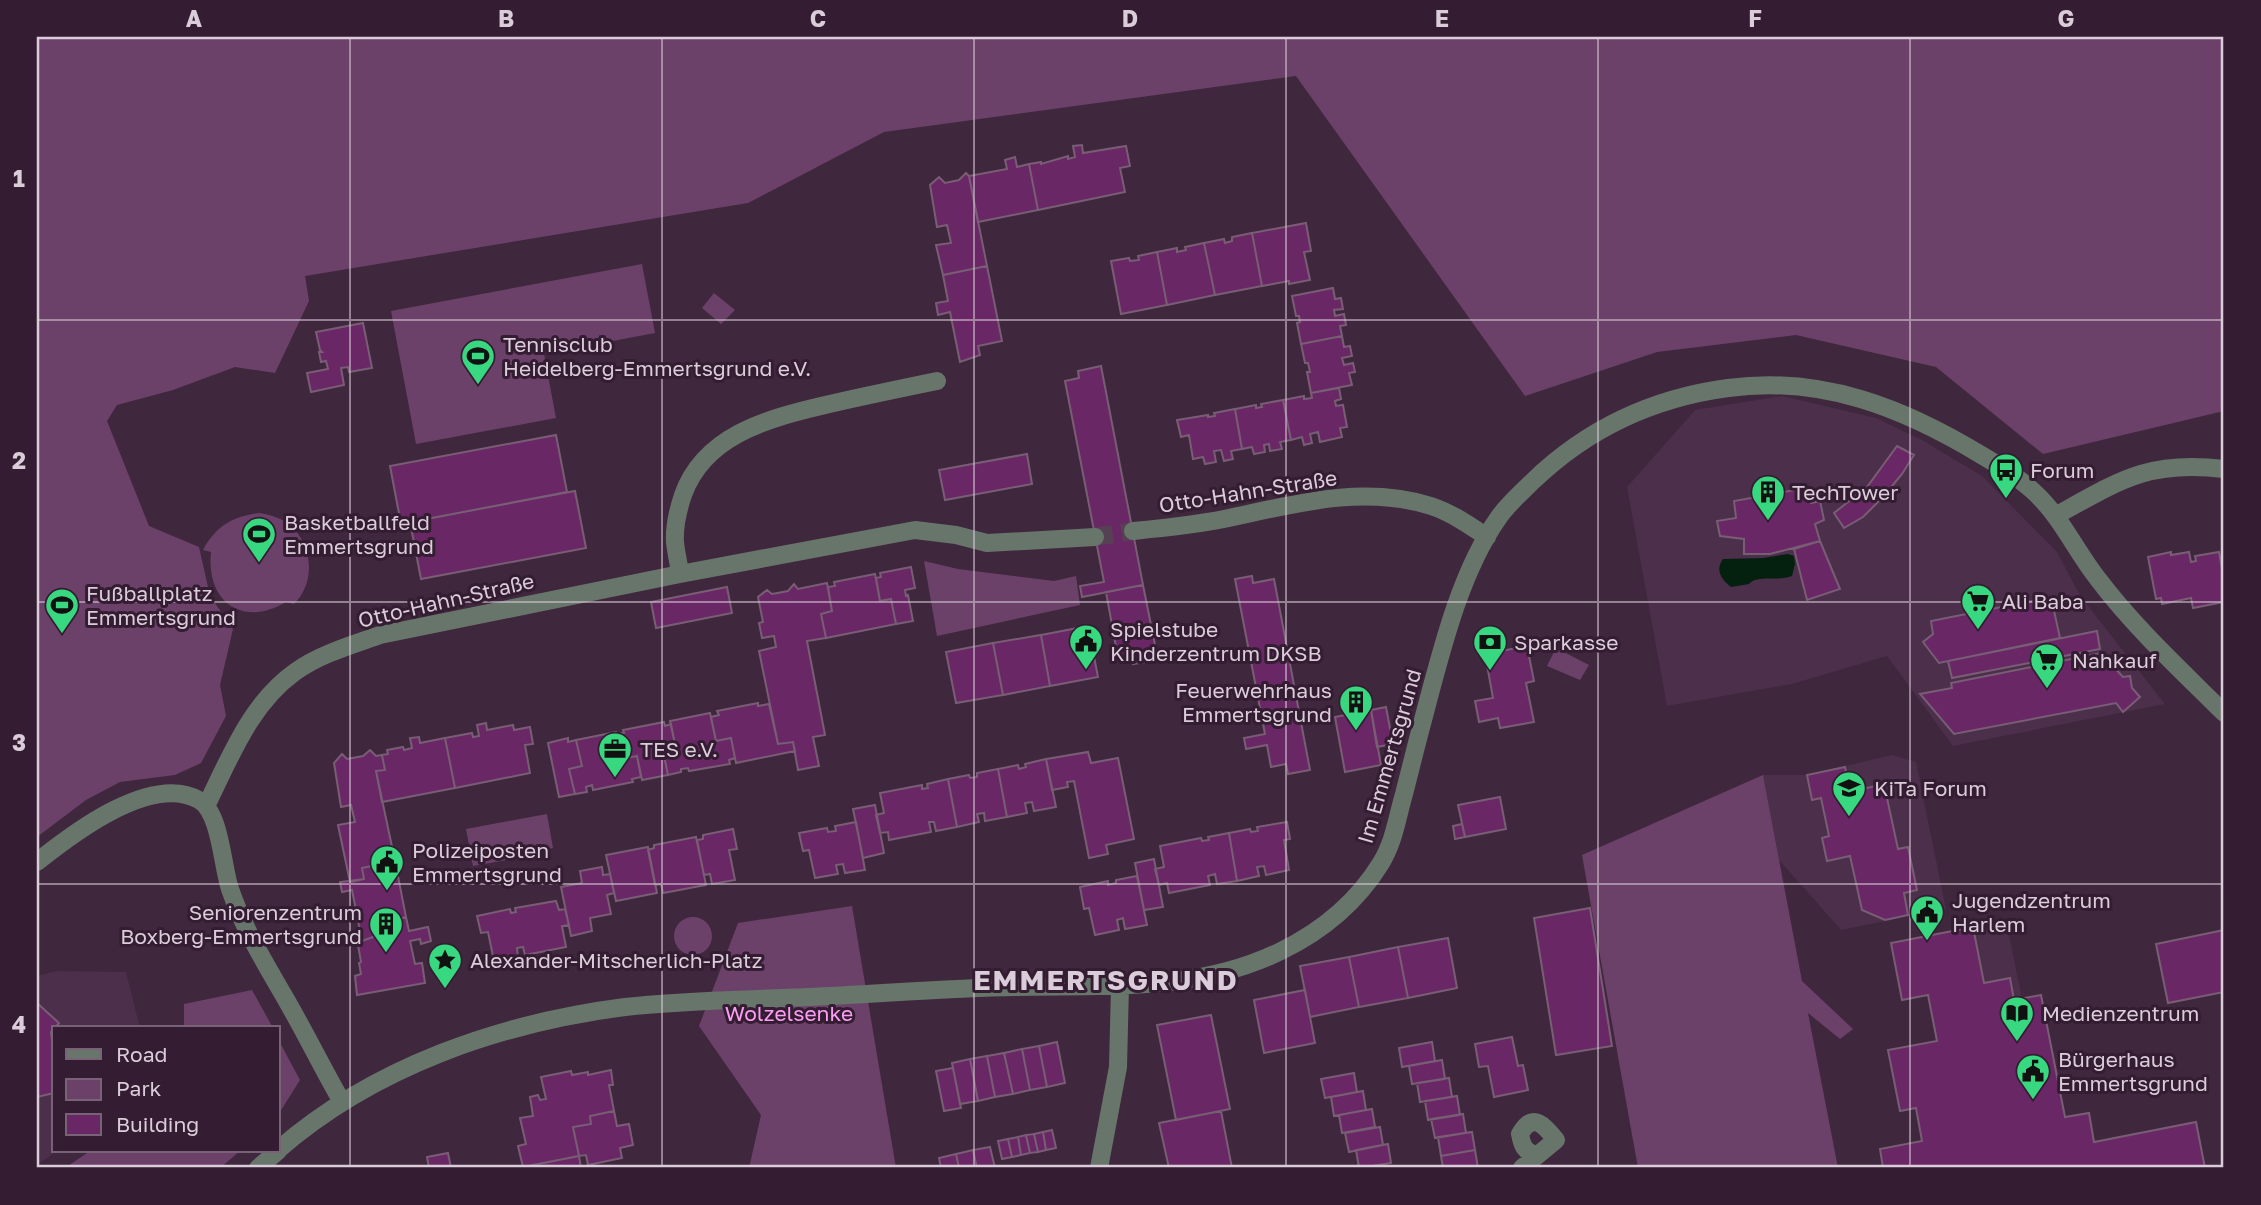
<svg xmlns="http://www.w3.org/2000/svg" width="2261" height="1205" viewBox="0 0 2261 1205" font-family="'Golos Text',sans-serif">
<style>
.built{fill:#4c2f4a}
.green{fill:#6c4169}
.water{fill:#042110}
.building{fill:#692865;stroke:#785d75;stroke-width:2}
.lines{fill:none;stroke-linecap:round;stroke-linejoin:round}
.minor-tunnel{stroke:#564054;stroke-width:18;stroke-dasharray:18 9;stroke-linecap:butt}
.minor{stroke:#68756b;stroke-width:18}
.grid{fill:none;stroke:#dbccd9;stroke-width:2;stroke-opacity:0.55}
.labels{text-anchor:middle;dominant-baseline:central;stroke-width:6;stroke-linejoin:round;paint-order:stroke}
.poi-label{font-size:21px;fill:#dbccd9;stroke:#341d32;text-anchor:start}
.street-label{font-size:21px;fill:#dbccd9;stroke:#341d32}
.park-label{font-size:21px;fill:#fa9ef2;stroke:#341d32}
.district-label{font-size:28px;font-weight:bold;letter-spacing:2px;fill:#dbccd9;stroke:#341d32}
.neatline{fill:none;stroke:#dbccd9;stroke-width:2.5}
.grid-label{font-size:23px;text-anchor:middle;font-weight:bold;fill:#dbccd9}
</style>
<rect width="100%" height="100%" fill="#3f273d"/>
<path class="built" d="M1782,396l94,22 46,22 60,36 75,76 24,45 84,107 -212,42 -66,-90 -95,28 -125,22 -40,-219 68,-77z
M1892,755l24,7 30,147 -105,21 -62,-70 -16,-85h44z
M2007,925l15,74 -58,11 -15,-75z
M57,971l69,1 14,56h-86v123h3l-20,14v-189z"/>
<path class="green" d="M37,37h2187v374l-181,43 -107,-87 -140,-32 -139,17 -132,44 -229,-320 -412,56 -136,71 -443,73 4,25 -34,72 -40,-6 -62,23 -56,15 -10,16 42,105 50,21 11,49 23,33 -13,56 6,31 -25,47 -26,12 -55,7 -34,18 -49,37z
M642,264l13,69 -111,21 12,64 -140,26 -25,-133z
M714,293l21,17 -14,14 -19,-16z
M260,513c10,2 22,5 30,12 23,21 26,57 4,79l-8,-2c-44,26 -80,0 -75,-50l-8,-2c13,-24 30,-34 57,-37z
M924,561l34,8 96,12 22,-5 4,29 -143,31z
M1556,648l33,17 -9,15 -33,-14z
M1763,775l39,206 51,48 -13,10 -32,-26 30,155h-200l-56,-313z
M547,814l6,34 -43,8 -3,4 -34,6 -7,-37z
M852,906l44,262h-147l12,-53 -62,-89 39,-103z
M674 936a19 19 0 1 1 38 0a19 19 0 1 1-38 0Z
M252,990l21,38h-89v-24z
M278,1039l22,41 -22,35z
M90,1151h150l-20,17h-155z"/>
<path class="water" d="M1788,554l6,2 1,8 -3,12c-15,6 -34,-2 -43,8l-18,3c-10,-8 -16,-17 -8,-28l40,-1z"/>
<path class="building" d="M1082,145l1,8 43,-7 4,20 -10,2 5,24 -87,18 -9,-46 12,-2v2l27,-8v3l7,-2 -2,-11z
M1015,157l2,10 12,-3 9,46 -60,12 -9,-46 38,-7 -2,-9z
M966,173l3,3 18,90 -44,9 -7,-30 15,-2 -4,-18 -10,2 -7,-42 9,-8 6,6 14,-3z
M1306,223l5,28 -7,1 6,28 -21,4v-3l-27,5 -10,-53z
M1252,233l10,53 -47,9 -11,-52 20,-4 1,4 7,-2v-4z
M1204,243l11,52 -48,10 -10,-53 20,-4v4l9,-2 -1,-3z
M1157,252l10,53 -46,9 -10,-53 18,-3 1,3 9,-1 -1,-4z
M987,266l15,75 -24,5 2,9 -20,7 -10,-50 -12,3 -2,-12 12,-2 -5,-26z
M1333,288l2,11 6,-1 2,11 -9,1 1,6 9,-2 2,11 -6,1 2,10 -41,8 -4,-21 3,-1 -1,-6h-3l-4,-20z
M363,323l9,45 -23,4 -1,-5 -7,1 3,17 -33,7 -4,-19 21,-4 -2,-8 -5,1 -2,-10h3l-2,-2 -4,-18z
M1342,336l2,11 6,-1 2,10 -10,2 2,7 9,-2 2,9 -6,1 3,12 -41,8 -4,-21h3l-2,-9h-3l-4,-19z
M1101,366l42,219 -61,12 -2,-11 24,-4 -39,-201 14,-3 -1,-7z
M1339,388l2,11 -6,2 1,5 7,-1 4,22 -7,1 2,9 -22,5 -2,-10 -8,2 2,9 -8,2 -2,-8 -11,3 -8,-40 21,-4v3l8,-1 -1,-5z
M1283,400l8,40 -11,2 2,7 -12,2 -1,-7 -5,1 1,7 -11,2 -2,-7 -10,2 -7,-40 21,-4v3l6,-1 -1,-3z
M1235,409l7,40 -11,2 2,8 -9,2 -3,-11 -7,1 2,11 -11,2 -2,-7 -10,2 -4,-24 -8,2 -4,-17 31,-5v2l7,-1 -1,-3z
M556,435l11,57 -166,32 -11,-58z
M1897,446l17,9 -12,19 -19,23 -20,20 -19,11 -10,-15 33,-26z
M1027,454l5,30 -87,16 -6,-30z
M1806,488l5,15 9,-2 4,19 -9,4 5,17 -50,13h-26v-15l-24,-3 -3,-15 19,-3 -2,-17z
M575,491l11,57 -165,31 -11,-57z
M1820,541l20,48 -33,11 -13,-51z
M2171,552v3l18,-3 2,10 5,-1 -1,-5 24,-4 5,28v22l-31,6 -2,-10 -29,6 -1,-6 -5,1 -8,-42z
M911,567l4,21 -10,2 1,6 2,-1 5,26 -17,3 -5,-25 -11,2 -4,-23 5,-1 -1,-4z
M875,574l5,27 11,-2 5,25 -70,14 -5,-24 11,-3 -4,-24 7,-1 -1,-4z
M1252,576l1,7 21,-4 36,191 -22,4 -2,-10 -15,3 -4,-22 -21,4 -2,-11 21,-4 -30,-155z
M827,583l5,28 -11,3 5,24 -19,3 18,94 -12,2 6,29 -21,4 -5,-28 -15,2 -19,-93 17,-4 -2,-11 -12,2 -3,-15 4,-1 -5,-25 9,-7 5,4 16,-3 6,-7 4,5z
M1143,585l15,75 -25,4 -2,-9 -13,3 -12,-66z
M727,587l5,26 -76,15 -5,-26z
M2051,597l9,41 -121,25 -16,-21 10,-8 -2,-13z
M1088,626l10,51 -48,9 -9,-51z
M2097,631l3,18 -148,29 -4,-17z
M1041,635l9,51 -47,9 -10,-52z
M993,643l10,52 -47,8 -10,-51z
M1527,646l7,35 -8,2 8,39 -34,6 -2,-10 -19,4 -4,-21 18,-3 -8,-44z
M2101,653l22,24 7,-1 2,12 8,9 -17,15 -7,-9 -162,31 -34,-40 32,-6 -1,-5z
M758,703v3l11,-2 9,40 15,-2 2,9 -59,12 -5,-25 -15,3 -5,-24 8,-2 -2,-4z
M1386,707l7,37 -16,3 -6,-37z
M1371,710l10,55 -36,7 -10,-55z
M710,713l6,28 15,-3 4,20 -6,2 1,4 -41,7 -1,-3 -7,1v3l-13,3 -5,-24 13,-2 -6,-28z
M664,722l1,4 6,-2 5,25 -13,2 5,24 -26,5 -5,-24 -15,3 -5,-25 7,-1 -1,-3z
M486,723l1,7 26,-5 1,5 16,-3 3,17 -8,1 5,28 -75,15 -10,-50 27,-5 1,4 6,-1 -2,-11z
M616,732l6,27 15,-3 4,21 -9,2 1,3 -40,8 -1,-5 -6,2 1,5 -12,2 -6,-25 13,-3 -6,-26z
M419,737l1,6 25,-5 10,50 -73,14 -6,-31 9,-1 -3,-15 6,-1 -1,-4 16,-3 1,3 8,-2 -2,-10z
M568,738v4l8,-2 6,26 -13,3 6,25 -16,3 -11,-54z
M370,750l6,6 6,-1 3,15 -9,1 19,90 -33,7 2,11 -14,3 -12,-57 17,-3 -4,-17 -10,2 -7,-44 8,-9 5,5 16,-3z
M1088,752l3,11 27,-5 16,81 -28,6 2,9 -19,4 -15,-77 -7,1 1,5 -16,3 -6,-31z
M1046,759l10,48 -22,4 -2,-9 -7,1 2,10 -20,4 -9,-48 20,-4 1,4 7,-2 -1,-3z
M1845,767l5,25 34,-8 14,65 10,-2 9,43 -13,3 4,22 -23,5 -23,-10 -12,-54 -23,5 -5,-23 7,-2 -8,-38 -9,2 -5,-25z
M998,769l9,48 -22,4 -1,-8 -7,1 2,8 -22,5 -9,-48 21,-4 1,3 7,-1v-4z
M948,779l9,48 -21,4 -2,-9h-5l2,10 -42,8 -1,-8 -8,1 -4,-18 8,-2 -4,-20 42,-8v4l6,-1 -1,-4z
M1500,797l6,32 -41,8 -7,-32z
M875,805l9,48 -21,5 -10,-49z
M856,822l9,48 -20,3 -2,-9 -7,1 2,9 -23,4 -6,-28 -6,1 -4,-18 28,-5 1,4 8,-1 -1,-5z
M1287,822l3,17 -6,1 5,30 -23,5 -2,-9 -7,1 2,9 -22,5 -8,-48 21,-4 1,3 7,-1 -1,-4z
M1462,824l3,13 -10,2 -2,-13z
M733,829l4,20 -8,1 6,30 -23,4 -2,-10 -6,1 -7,-35 6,-1v-4z
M1229,833l8,48 -20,3 -2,-10 -7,2 2,9 -41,8 -2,-10 -8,2 -4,-16 9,-2 -4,-21 41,-8 1,3 7,-1 -1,-3z
M696,837l10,48 -43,8 -2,-9 -6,1 -7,-35 6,-2v-3z
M648,847l9,46 -41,8 -10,-46z
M1154,859l9,48 -19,3 -9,-47z
M395,861l11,56 -24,6 2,10 -22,8 -10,-51 -10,2 -2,-10 24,-3 -2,-11z
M602,867l1,8 7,-1 4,19 -7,2 4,19 -21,4 2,13 -21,5 -10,-49 21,-4 -2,-12z
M1137,876l10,49 -22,4 -2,-11 -6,2 2,10 -24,5 -6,-27 -5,1 -4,-22 28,-6v4l8,-2v-3z
M556,901l3,9 6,-1 4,16 -7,1 4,21 -41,8 -2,-8 -6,1 1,8 -24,5 -6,-29 -7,1 -4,-17 33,-7 1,4 5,-1 -1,-4z
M1590,908l22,138 -56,9 -22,-137z
M406,917l3,14 19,-4 3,14 -10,3 -1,-5 -10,2 5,23 7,-1 3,20 -68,12 -2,-19 6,-2 -2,-11 2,-1 -3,-17 4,-1v-3l22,-8 -2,-10z
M1973,927l11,56 26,-5 4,22 27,-5 24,122 24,-4 5,29 102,-20 9,46h-322l-3,-19 42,-8 -6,-33 -16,3 -12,-61 49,-9 -9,-46 -26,5 -11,-57z
M2224,930v62l-56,11 -12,-59z
M1448,938l9,50 -49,10 -10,-51z
M1398,947l10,51 -49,9 -10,-50z
M1349,957l10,50 -49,10 -10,-51z
M1305,990l10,53 -51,10 -10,-53z
M37,1003l22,20 -8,9 1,9 2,-1v53l-17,4z
M1211,1015l19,94 -54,11 -19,-95z
M1512,1037l6,29 5,-1 5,25 -34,7 -6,-31 -9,1 -4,-23z
M1057,1042l8,41 -18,4 -8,-41z
M1432,1042l3,19 -33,6 -3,-19z
M1039,1046l8,41 -17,3 -8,-41z
M1022,1049l8,41 -17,4 -9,-41z
M1004,1053l9,41 -18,3 -8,-41z
M987,1056l8,41 -17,4 -8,-42z
M970,1059l8,42 -18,3 -8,-41z
M1442,1060l3,19 -33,5 -3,-18z
M953,1068l8,40 -17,3 -8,-40z
M611,1070l2,15h-4l5,26 -24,5 1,8 -18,3 6,29 -56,11 -5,-21 8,-2 -6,-26 13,-2 -3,-19 8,-2 2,5 6,-1 -5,-22 30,-6 1,4 16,-3v3z
M1354,1073l3,19 -32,6 -4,-19z
M1449,1078l3,19 -32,5 -3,-19z
M1363,1091l3,19 -32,6 -3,-19z
M1457,1096l3,19 -32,5 -3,-19z
M1372,1109l3,18 -33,6 -3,-18z
M614,1111l3,15 12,-2 4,21 -13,3 2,10 -34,7 -2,-10 -7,1 -6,-29 18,-3 -1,-8z
M1221,1111l11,57h-63l-10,-45z
M1463,1114l3,19 -31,5 -4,-19z
M1380,1127l3,18 -34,7 -4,-19z
M1052,1130l4,18 -10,2 -3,-18z
M1043,1132l3,18 -8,2 -4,-18z
M1472,1132l3,18 -34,6 -3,-19z
M1034,1134l4,18 -8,1 -4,-18z
M1026,1135l4,18 -9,2 -3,-18z
M1018,1137l3,18 -9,2 -4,-18z
M1008,1139l4,18 -10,2 -4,-18z
M1388,1144l3,19 -32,5 -3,-18z
M990,1147l5,21h-18l-4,-18z
M973,1150l4,18h-18l-3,-14z
M1475,1150l3,18h-35l-2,-12z
M448,1153l3,15h-22l-2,-11z
M956,1154l3,14h-18l-2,-10z
M579,1156l2,12h-58v-1z"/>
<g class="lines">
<path class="minor-tunnel" d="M1095,537l38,-6"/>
<path class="minor" d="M2057,515c63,-35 92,-55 167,-46
M1133,531c30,-3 61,-6 91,-12 67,-14 138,-35 207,-13 21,7 38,19 56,31
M680,574c-1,-10 -4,-21 -5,-32 -1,-16 3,-32 8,-47 21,-59 83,-76 138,-89 38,-9 77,-17 116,-25
M206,806c24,-48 44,-102 89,-134 25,-18 57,-27 85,-37l300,-61 235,-44 41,5 31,8 108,-6
M37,862c35,-28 114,-89 162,-62 22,13 23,66 31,89 14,41 37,77 58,114 19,33 35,66 54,99
M278,1150c95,-83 222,-127 347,-143 60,-7 122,-7 183,-10 70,-3 139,-9 208,-10 90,-2 182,5 265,-36 41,-20 76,-49 100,-88 13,-21 16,-45 23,-69 5,-20 10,-40 15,-59 19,-70 38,-159 80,-218 9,-13 23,-25 34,-36 54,-52 120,-83 195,-93 94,-13 176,20 255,68 17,10 35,21 50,35 28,25 42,59 65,88 37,49 83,91 126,134
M258,1168l20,-17
M1099,1168l19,-101 2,-81
M1522,1168l34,-28c-11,-14 -23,-29 -36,-6 2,11 4,18 17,21"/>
</g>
<path class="grid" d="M350,37v1131M662,37v1131M974,37v1131M1286,37v1131M1598,37v1131M1910,37v1131M37,320h2187M37,602h2187M37,884h2187"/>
<defs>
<g id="stadium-pin" transform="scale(1.75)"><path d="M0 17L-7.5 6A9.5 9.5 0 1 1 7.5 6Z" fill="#37d880" stroke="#341d32"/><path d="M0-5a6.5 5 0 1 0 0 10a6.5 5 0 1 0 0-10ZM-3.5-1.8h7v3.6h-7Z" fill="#111"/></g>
<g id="bus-pin" transform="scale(1.75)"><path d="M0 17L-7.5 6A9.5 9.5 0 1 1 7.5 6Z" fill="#37d880" stroke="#341d32"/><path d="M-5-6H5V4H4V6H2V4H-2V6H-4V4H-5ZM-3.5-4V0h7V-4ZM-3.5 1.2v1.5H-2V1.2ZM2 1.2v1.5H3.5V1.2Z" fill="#111"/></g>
<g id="building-pin" transform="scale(1.75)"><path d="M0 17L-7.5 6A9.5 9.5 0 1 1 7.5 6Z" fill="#37d880" stroke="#341d32"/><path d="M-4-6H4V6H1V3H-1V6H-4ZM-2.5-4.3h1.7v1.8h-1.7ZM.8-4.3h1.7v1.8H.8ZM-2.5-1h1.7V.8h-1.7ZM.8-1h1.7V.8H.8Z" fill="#111"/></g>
<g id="supermarket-pin" transform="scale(1.75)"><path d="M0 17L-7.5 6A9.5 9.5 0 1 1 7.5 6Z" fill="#37d880" stroke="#341d32"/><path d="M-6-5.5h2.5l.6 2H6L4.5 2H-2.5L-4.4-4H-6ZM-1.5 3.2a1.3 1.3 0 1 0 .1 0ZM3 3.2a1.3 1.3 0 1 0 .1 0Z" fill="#111"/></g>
<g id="civic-pin" transform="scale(1.75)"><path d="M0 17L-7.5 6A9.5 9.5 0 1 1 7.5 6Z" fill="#37d880" stroke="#341d32"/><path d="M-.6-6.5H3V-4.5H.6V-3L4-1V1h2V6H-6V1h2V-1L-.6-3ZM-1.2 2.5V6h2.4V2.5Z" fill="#111"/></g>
<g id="bank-pin" transform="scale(1.75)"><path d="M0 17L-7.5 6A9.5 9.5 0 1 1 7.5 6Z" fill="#37d880" stroke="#341d32"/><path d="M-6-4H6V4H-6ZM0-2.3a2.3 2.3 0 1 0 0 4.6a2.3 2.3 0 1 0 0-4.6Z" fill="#111"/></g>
<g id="office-pin" transform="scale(1.75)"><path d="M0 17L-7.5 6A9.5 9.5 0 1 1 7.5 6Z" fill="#37d880" stroke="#341d32"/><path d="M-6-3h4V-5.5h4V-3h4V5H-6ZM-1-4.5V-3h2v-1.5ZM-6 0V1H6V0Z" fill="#111"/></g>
<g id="school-pin" transform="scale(1.75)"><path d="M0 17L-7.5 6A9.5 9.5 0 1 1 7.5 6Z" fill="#37d880" stroke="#341d32"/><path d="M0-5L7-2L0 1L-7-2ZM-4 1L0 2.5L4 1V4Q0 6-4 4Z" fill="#111"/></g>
<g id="sight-pin" transform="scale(1.75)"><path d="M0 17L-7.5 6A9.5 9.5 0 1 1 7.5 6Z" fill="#37d880" stroke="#341d32"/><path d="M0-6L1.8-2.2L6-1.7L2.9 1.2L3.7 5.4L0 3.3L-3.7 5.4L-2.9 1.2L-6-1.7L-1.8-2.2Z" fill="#111"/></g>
<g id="library-pin" transform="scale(1.75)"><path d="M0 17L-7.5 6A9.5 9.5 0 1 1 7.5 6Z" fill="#37d880" stroke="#341d32"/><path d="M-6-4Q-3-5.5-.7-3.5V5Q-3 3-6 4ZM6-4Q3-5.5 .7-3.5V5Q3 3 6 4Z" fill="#111"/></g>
</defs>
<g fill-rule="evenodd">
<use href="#stadium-pin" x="478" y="356"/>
<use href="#bus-pin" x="2006" y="470"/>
<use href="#building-pin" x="1768" y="492"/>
<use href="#stadium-pin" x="259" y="534"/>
<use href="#supermarket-pin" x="1978" y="601"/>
<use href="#stadium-pin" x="62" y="605"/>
<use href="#civic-pin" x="1086" y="641"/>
<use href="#bank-pin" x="1490" y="642"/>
<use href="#supermarket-pin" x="2047" y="660"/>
<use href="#building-pin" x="1356" y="702"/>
<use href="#office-pin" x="615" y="749"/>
<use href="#school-pin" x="1849" y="788"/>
<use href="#civic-pin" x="387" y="862"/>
<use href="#civic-pin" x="1927" y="912"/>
<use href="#building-pin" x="386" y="924"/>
<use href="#sight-pin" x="445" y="960"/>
<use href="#library-pin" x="2017" y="1013"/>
<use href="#civic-pin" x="2033" y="1071"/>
</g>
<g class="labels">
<g class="poi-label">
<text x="503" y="344">Tennisclub<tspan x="503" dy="24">Heidelberg-Emmertsgrund e.V.</tspan></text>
<text x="2030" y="470">Forum</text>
<text x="1792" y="492">TechTower</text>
<text x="284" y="522">Basketballfeld<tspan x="284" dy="24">Emmertsgrund</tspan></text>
<text x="86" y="593">Fußballplatz<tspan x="86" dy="24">Emmertsgrund</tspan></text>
<text x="2002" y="601">Ali Baba</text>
<text x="1110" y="629">Spielstube<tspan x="1110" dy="24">Kinderzentrum DKSB</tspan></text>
<text x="1514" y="642">Sparkasse</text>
<text x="2072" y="660">Nahkauf</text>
<text x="1332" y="690" text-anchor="end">Feuerwehrhaus<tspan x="1332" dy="24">Emmertsgrund</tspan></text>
<text x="640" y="749">TES e.V.</text>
<text x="1874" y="788">KiTa Forum</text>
<text x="412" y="850">Polizeiposten<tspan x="412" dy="24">Emmertsgrund</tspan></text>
<text x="1952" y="900">Jugendzentrum<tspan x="1952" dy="24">Harlem</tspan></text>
<text x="362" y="912" text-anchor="end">Seniorenzentrum<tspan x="362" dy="24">Boxberg-Emmertsgrund</tspan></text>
<text x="470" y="960">Alexander-Mitscherlich-Platz</text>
<text x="2042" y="1013">Medienzentrum</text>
<text x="2058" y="1059">Bürgerhaus<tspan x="2058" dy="24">Emmertsgrund</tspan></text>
</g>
<g class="street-label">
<text transform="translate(1248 491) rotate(-9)">Otto-Hahn-Straße</text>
<text transform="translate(446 600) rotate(-13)">Otto-Hahn-Straße</text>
<text transform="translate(1389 756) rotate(-74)">Im Emmertsgrund</text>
</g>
<g class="park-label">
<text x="789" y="1013">Wolzelsenke</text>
</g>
<g class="district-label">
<text x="1106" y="979">EMMERTSGRUND</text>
</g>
</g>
<rect width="2261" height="1205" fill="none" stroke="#341d32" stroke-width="77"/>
<rect x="52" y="1026" width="228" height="126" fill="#341d32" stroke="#776375" stroke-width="2"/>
<rect x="66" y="1049" width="35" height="10" fill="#68756b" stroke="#776375" stroke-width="2"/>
<text x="116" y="1062" font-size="21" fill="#dbccd9">Road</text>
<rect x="66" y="1079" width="35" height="21" fill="#6c4169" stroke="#776375" stroke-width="2"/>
<text x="116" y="1096" font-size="21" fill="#dbccd9">Park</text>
<rect x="66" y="1114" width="35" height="21" fill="#692865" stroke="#776375" stroke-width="2"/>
<text x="116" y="1132" font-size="21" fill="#dbccd9">Building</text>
<rect x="38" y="38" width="2184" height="1128" class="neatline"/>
<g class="grid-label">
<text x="194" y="27">A</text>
<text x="506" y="27">B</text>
<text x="818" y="27">C</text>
<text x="1130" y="27">D</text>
<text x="1442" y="27">E</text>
<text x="1755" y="27">F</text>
<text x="2066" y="27">G</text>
<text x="19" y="187">1</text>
<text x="19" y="469">2</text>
<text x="19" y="751">3</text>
<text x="19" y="1033">4</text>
</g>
</svg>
